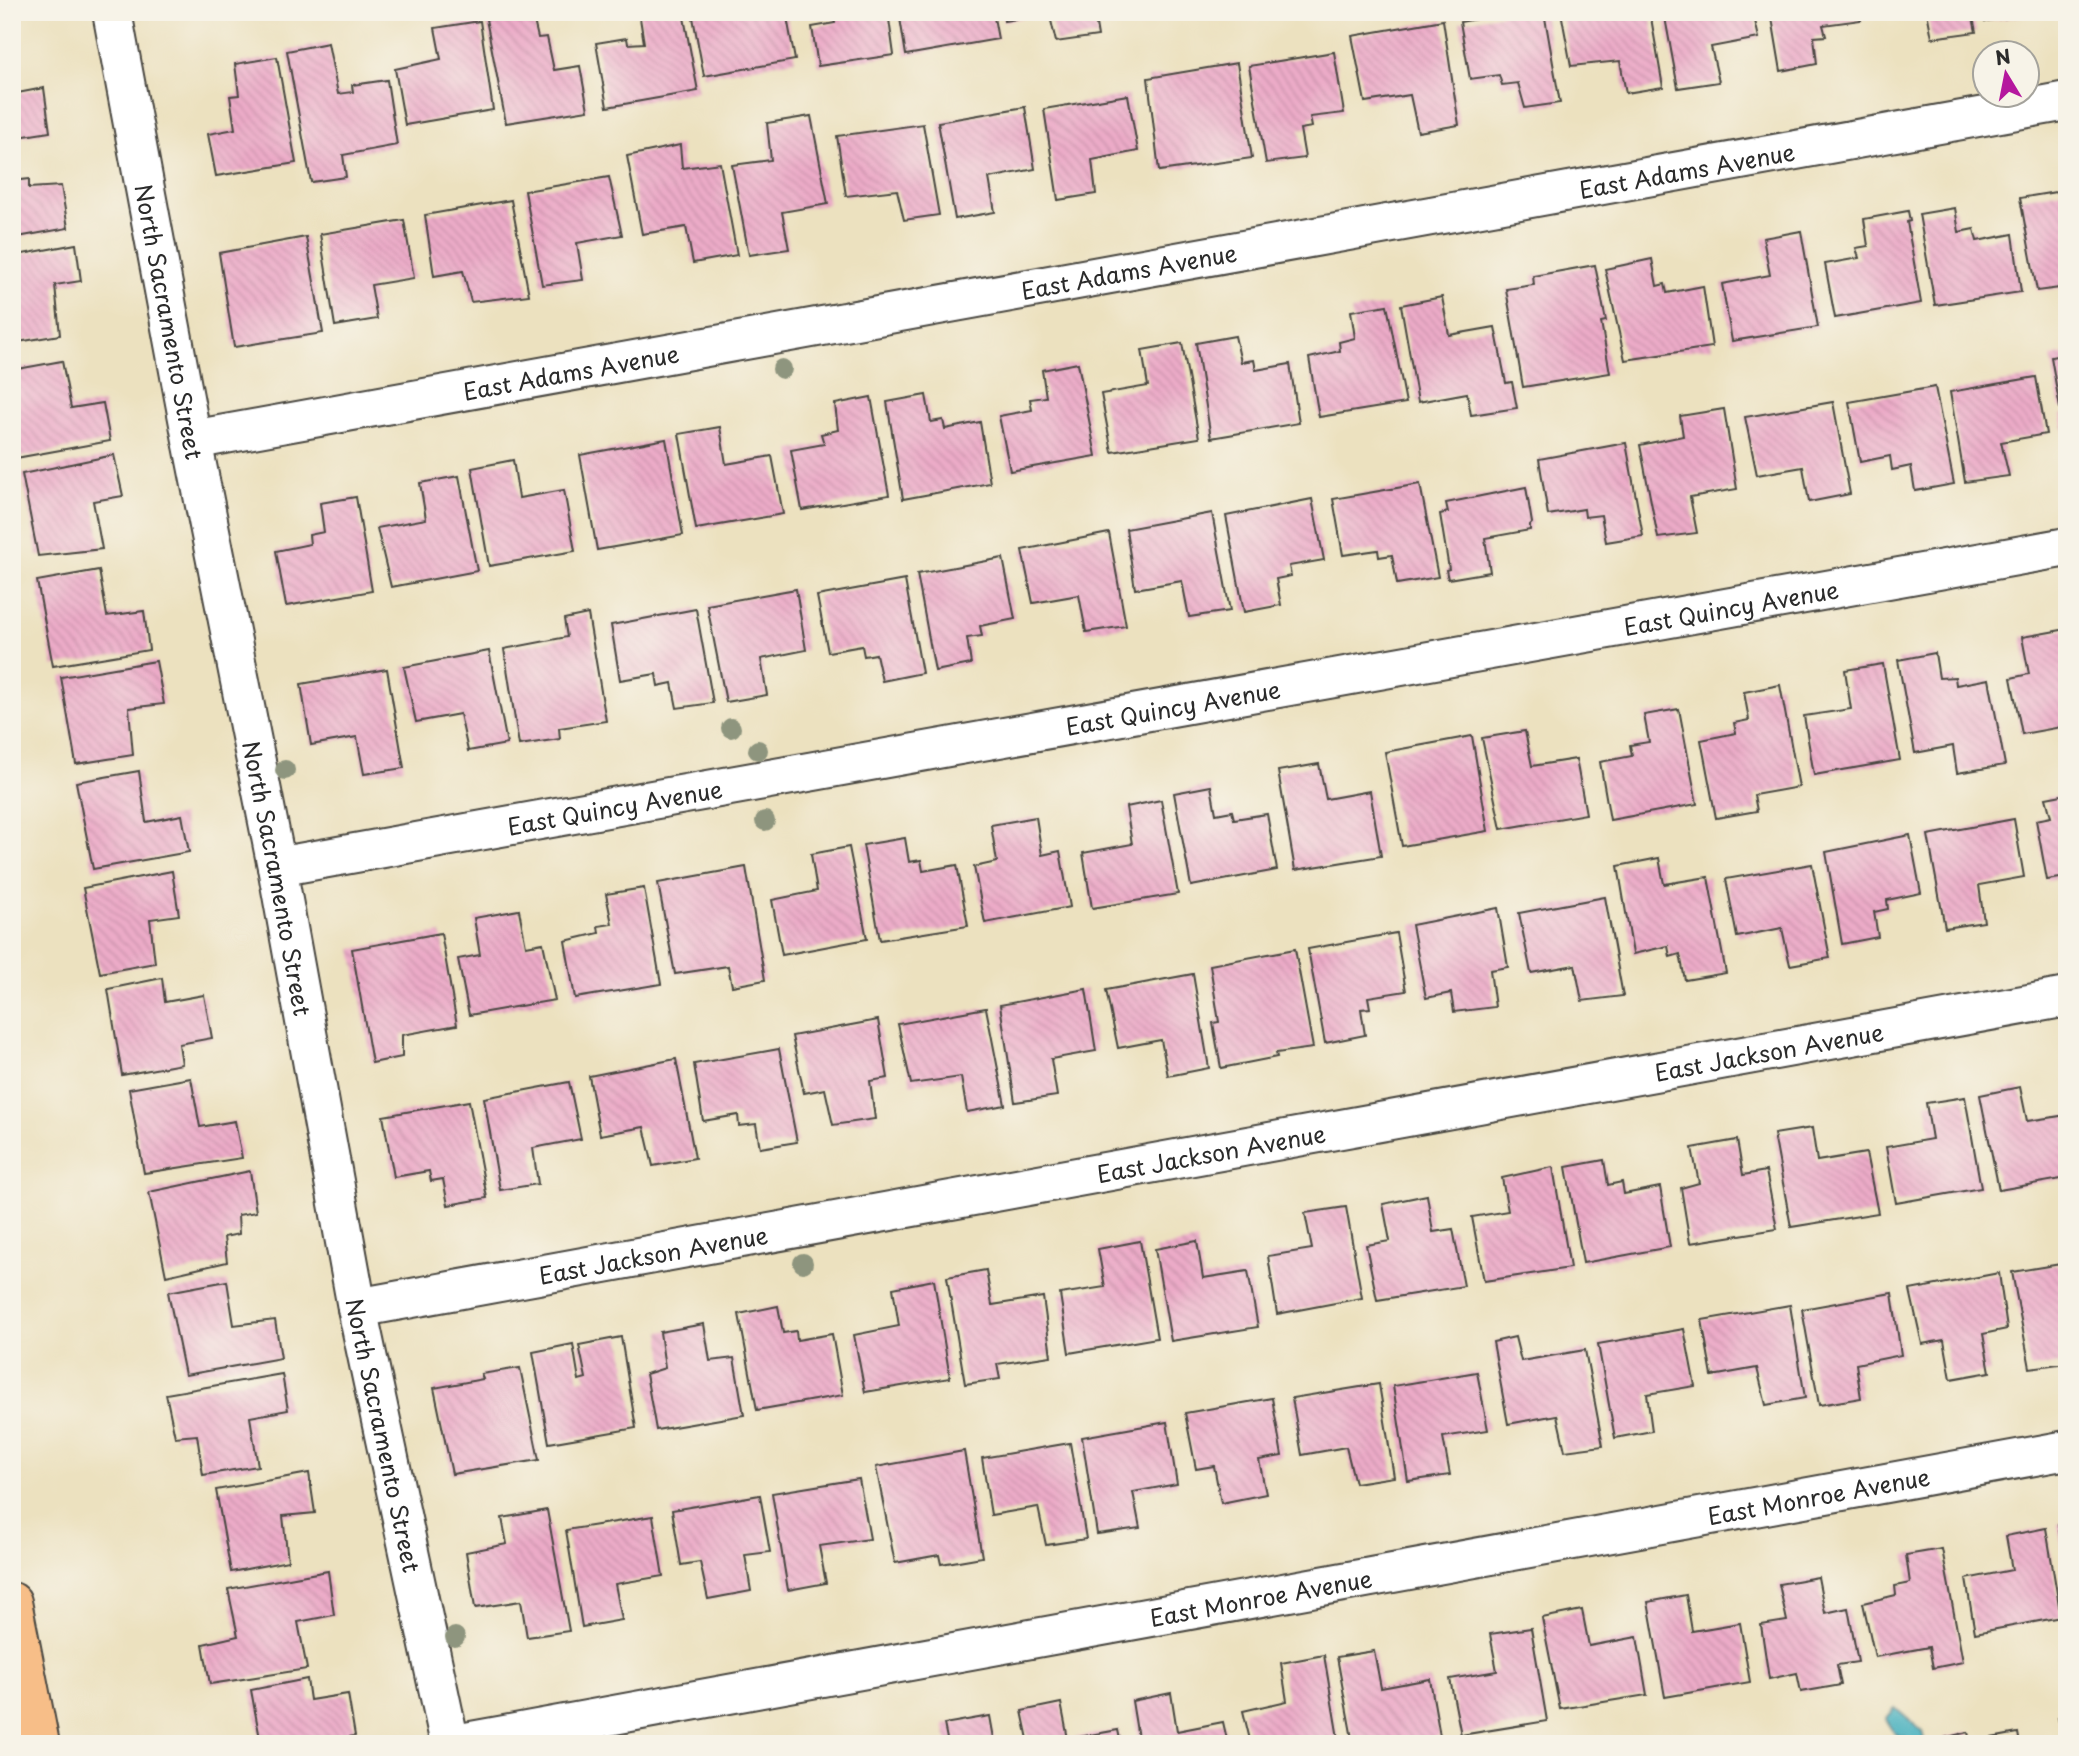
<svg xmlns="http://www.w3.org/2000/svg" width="2079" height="1756" viewBox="0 0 2079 1756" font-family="'Playpen Sans',sans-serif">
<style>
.water{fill:url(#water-ripples);stroke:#366c74;stroke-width:2}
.building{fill:url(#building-back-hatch)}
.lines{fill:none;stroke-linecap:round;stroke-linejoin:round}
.minor-casing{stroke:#484641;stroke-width:42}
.highway-casing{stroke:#484641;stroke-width:42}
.minor{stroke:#fff;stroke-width:38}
.highway{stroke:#f7be88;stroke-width:38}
.tree{fill:#8e957e}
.labels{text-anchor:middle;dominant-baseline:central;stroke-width:7;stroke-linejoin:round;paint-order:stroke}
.street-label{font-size:23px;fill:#2b2b2b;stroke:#f7f3e8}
</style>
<defs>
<pattern id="water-ripples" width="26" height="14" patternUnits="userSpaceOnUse" patternTransform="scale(1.75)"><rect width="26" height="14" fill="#40aebd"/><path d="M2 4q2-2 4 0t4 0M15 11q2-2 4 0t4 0" fill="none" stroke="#368e9a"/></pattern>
<pattern id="building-back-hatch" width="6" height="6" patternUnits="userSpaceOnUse" patternTransform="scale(1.75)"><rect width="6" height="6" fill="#ecabc8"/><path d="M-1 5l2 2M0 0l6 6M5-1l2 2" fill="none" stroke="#cb93ac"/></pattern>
</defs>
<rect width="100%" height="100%" fill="#f7f3e8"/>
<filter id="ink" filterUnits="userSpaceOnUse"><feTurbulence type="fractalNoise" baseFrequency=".0143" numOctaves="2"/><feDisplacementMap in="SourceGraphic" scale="14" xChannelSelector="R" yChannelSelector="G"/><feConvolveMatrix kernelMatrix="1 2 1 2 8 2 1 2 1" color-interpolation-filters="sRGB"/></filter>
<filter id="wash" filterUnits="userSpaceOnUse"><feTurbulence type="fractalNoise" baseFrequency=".00686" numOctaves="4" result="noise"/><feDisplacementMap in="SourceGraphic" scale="28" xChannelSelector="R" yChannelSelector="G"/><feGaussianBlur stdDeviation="1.57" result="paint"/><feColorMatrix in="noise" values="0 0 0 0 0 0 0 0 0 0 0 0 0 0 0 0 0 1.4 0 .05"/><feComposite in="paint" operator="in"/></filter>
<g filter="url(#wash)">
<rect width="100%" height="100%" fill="#ece1bf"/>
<path class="water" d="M1895,1708l27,23 3,13h-23l-16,-25z"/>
<g id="blocks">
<path class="building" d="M523,12h9l6,26 9,-1 7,33 26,-4 8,44 -82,13 -20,-104z
M639,12h44l15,79 -91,16 -11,-64 31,-5 1,6 16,-1z
M692,12h94l9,48 -91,16z
M833,12h55l6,43 -76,11 -6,-39 23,-4z
M899,12h94l5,27 -92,16z
M1003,12h44v2l-43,7z
M1049,12h45l4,24 -42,6z
M1514,12h30l16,91 -35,5 -7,-25 -16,2 -3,-10 -29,4 -10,-57z
M1561,12h89l13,75 -37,6 -6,-32 -49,5z
M1664,12h89l6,26 -48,9 8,35 -41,6z
M1771,12h89l1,8 -38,5 3,11 -12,1 3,27 -36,7z
M1927,12h45l4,20 -44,6z
M1984,12h38v4l-37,5z
M1443,20l16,105 -41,7 -8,-37 -45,7 -13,-66z
M480,21l13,89 -88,15 -10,-56 46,-10 -6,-31z
M328,43l10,51 15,-2 -1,-7 35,-5 10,65 -54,10 3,22 -35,5 -24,-131z
M1334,52l10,61 -34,4 2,10 -12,2 5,29 -39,5 -17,-97z
M277,57l19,106 -80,13 -8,-42 27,-5 -5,-33 9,-1 -4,-31z
M1237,63l15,95 -93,13 -11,-93z
M44,88l6,44 -38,6v-44z
M1128,95l10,56 -46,9 4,34 -38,6 -14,-91z
M1025,107l10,62 -46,9 6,34 -40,7 -17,-97z
M811,116l17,88 -46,8 7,37 -40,6 -17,-90 39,-5 -4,-37z
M923,124l16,91 -35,5 -7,-30 -51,6 -9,-60z
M680,145l2,23 38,-5 17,92 -44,8 -7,-36 -44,7 -15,-78z
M609,177l13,58 -45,8 6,37 -41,5 -17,-94z
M29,179v9l32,-2 7,42 -56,10v-57z
M2062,191l5,23v73l-30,4 -17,-93z
M511,200l18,95 -58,7 -8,-31 -29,5 -9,-61z
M1955,208l4,24 15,-3 3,12 36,-7 8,58 -86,13 -16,-91z
M1908,211l2,10 -3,1 14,81 -86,15 -10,-54 34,-6 -3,-10 12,-2 -4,-27z
M404,220l10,58 -43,7 6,34 -42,7 -15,-92z
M1801,231l17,96 -86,14 -10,-57 48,-9 -7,-37z
M306,237l17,96 -89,14 -15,-94z
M76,244l5,37 -26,4 5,50 -48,8v-87z
M1652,259l5,27 8,-2 2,9 36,-7 9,61 -87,13 -20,-91z
M1595,265l11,56 -5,1 9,51 -87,14 -17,-98 28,-4 -1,-9z
M1442,297l7,38 46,-8 11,56 6,-1 5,26 -46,7 -4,-22 -49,9 -17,-97z
M1387,305l19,98 -87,14 -10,-59 31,-7 -1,-9 16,-4 -4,-27z
M1235,336l6,26 13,-2 2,10 34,-6 9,59 -88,15 -15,-95z
M1182,343l17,95 -87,14 -11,-58 47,-8 -6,-36z
M2067,354v53l-7,1 -9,-51z
M62,361l9,47 32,-5 7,38 -94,17 -4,-21v-67z
M1078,363l18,93 -86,15 -11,-55 33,-6 -2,-11 16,-2 -4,-27z
M2036,377l10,57 -45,8 8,34 -44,6 -15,-90z
M1935,387l19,97 -39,7 -4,-25 -19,4 -2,-14 -30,6 -11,-60z
M926,395l5,27 12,-2 2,9 35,-7 10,61 -87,16 -16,-97z
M871,397l18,98 -87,15 -11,-60 33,-6 -3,-10 17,-4 -3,-26z
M1833,402l17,92 -41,8 -6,-35 -46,8 -12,-58z
M1724,409l13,80 -47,8 7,36 -39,5 -18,-93 43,-9 -3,-20z
M2067,414v24h-1l-5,-23z
M720,427l6,37 46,-8 11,58 -87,15 -17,-95z
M666,439l17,96 -86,15 -17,-95z
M1626,443l17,93 -37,6 -5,-27 -16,2 -1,-8 -36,6 -9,-56z
M114,455l9,41 -30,5 9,48 -64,7 -16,-82z
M513,460l6,38 45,-8 11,61 -86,15 -17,-98z
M459,476l18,95 -86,16 -14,-59 49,-9 -6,-36z
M1420,484l18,93 -41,7 -5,-29 -13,2 -1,-7 -35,5 -10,-56z
M1526,487l6,36 -2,2v5l-45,8 5,34 -42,7 -2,-9 3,-1 -9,-55 8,-2 -2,-9z
M356,497l16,94 -86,15 -10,-55 34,-7 -1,-9 15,-3 -4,-29z
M1312,499l12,61 -35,6 2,10 -15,3 5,26 -37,7 -18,-96z
M1212,513l18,98 -41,6 -7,-36 -47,8 -9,-60z
M1109,533l17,93 -40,6 -7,-37 -46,8 -11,-53z
M1003,558l12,61 -35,7 2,10 -15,2 4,26 -36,7 -18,-97z
M99,570l8,46 37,-5 5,39 -96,16 -16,-85z
M905,580l17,93 -40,8 -6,-27 -12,2 -2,-10 -34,6 -11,-56z
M796,589l10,61 -45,9 6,36 -41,7 -19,-97z
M696,609l17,94 -36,5 -5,-25 -14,3 -2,-12 -36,6 -9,-55z
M588,614l18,107 -47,7 1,11 -41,6 -15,-96 63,-12 -3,-18z
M2067,629v97l-45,8 -11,-56 18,-4 -7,-37z
M489,651l18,93 -39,7 -8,-37 -44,8 -12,-55z
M1935,653l4,25 16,-1 1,8 33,-6 16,86 -48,8 -4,-27 -38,7 -17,-93z
M156,661l8,43 -35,4 4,47 -57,9 -15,-87z
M1883,664l17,96 -86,15 -10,-59 47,-7 -6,-39z
M387,669l17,99 -40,6 -7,-37 -46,8 -10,-61z
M1780,685l19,102 -45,8 3,16 -41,7 -15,-78 35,-7 -2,-10 15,-3 -5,-28z
M1679,709l18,95 -87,16 -10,-58 32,-6 -2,-11 19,-3 -5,-27z
M1525,731l7,35 44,-7 10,55 -85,15 -19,-91z
M1472,736l16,95 -86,15 -17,-94z
M1319,764l7,35 44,-8 11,65 -86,14 -17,-99z
M139,771l7,51 36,-7 7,37 -96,17 -17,-87z
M1211,786l5,28 16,-3 2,8 33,-5 10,56 -86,16 -17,-93z
M2067,794v83l-20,3 -11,-60 15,-3 -5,-19z
M1161,800l17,94 -86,14 -9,-55 49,-9 -6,-37z
M1036,817l6,38 18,-4 10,56 -85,16 -11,-56 23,-5 -6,-37z
M2014,819l10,58 -45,8 5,37 -39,6 -17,-93z
M1910,835l11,58 -34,7 1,9 -14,3 4,25 -36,7 -16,-92z
M905,838l4,24 12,-2 2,11 34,-6 11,61 -88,14 -17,-95z
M849,847l18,92 -85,16 -10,-55 45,-9 -6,-37z
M1659,858l5,26 44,-7 18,96 -41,7 -5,-26 -10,3 -2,-11 -35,8 -15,-88z
M1812,864l18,94 -40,7 -8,-37 -45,9 -11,-58z
M746,867l19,113 -33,6 -4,-20 -53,8 -17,-91z
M172,871l7,44 -29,4 5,44 -55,10 -17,-85z
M644,888l17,96 -86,14 -10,-57 34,-8 -1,-7 14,-2 -6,-30z
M1605,897l18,99 -41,5 -7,-36 -44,8 -12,-60z
M1498,908l10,59 -18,3 5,37 -41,5 -3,-19 -25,5 -14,-73z
M519,910l7,36 17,-3 12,57 -86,15 -11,-56 22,-4 -6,-37z
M441,933l16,92 -55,10v22l-30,6 -20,-114z
M1396,933l10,58 -38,6 2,11 -9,1 4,26 -40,8 -17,-94z
M1295,949l18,99 -37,5 1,4 -56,11 -8,-45 6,-1 -9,-57z
M1193,974l16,94 -41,8 -7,-36 -43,8 -12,-58z
M162,978l3,24 39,-7 8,43 -33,6 3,20 -60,11 -14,-86z
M1086,989l10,62 -45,8 6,37 -42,6 -15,-97z
M986,1008l19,97 -38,7 -6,-35 -50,7 -13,-60z
M878,1020l10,58 -18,3 5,38 -42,6 -8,-36 -21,4 -12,-57z
M779,1049l18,93 -37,6 -4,-24 -17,2 -1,-11 -35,6 -9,-57z
M676,1059l19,99 -42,8 -9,-39 -44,8 -11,-59z
M191,1078l9,49 35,-6 7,37 -98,15 -15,-84z
M569,1082l12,57 -48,9 5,36 -38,6 -16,-92z
M2020,1087l7,34 40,-6v63l-68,12 -19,-95z
M1965,1097l16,91 -85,15 -10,-56 46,-8 -6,-36z
M469,1101l18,97 -39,7 -5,-26 -12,2 -2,-10 -35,6 -11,-61z
M1812,1128l5,33 49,-8 12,60 -87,14 -17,-93z
M1737,1140l6,35 23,-4 11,58 -87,14 -9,-55 18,-5 -7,-35z
M1604,1160l4,25 14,-3 2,12 36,-7 10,60 -87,16 -17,-96z
M1553,1167l17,101 -86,13 -12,-64 36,-6 -6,-33z
M250,1171l6,41 -18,3 1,19 -15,3 3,25 -61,14 -17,-84z
M1427,1195l6,37 20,-3 11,57 -87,14 -11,-55 24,-4 -7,-37z
M1346,1207l16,91 -85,16 -9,-58 44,-7 -7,-36z
M1140,1241l17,97 -88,15 -9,-59 45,-7 -7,-38z
M1197,1241l6,37 45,-7 10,56 -87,14 -16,-92z
M2067,1263v60l-4,1 4,39 -37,5 -18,-96z
M986,1270l6,35 51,-8 8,59 -54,8 3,15 -35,5 -18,-107z
M1999,1273l8,56 -24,5 7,38 -39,7 -7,-39 -22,4 -12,-54z
M934,1280l16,98 -85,14 -11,-57 45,-9 -6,-38z
M227,1281l7,44 41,-5 6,38 -96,17 -17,-83z
M1892,1293l9,62 -45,9 5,34 -42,7 -17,-96z
M1790,1305l15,93 -39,7 -9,-37 -45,8 -10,-56z
M778,1306l5,27 13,-2 1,9 35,-6 11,61 -86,15 -18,-96z
M704,1324l6,37 24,-3 10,57 -88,15 -10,-56 19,-6 -5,-36z
M1684,1329l11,57 -48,8 5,37 -37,7 -17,-94z
M621,1337l15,91 -87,15 -16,-91 40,-8 6,36 7,-2 -7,-33z
M1515,1337l6,24 64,-11 18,96 -38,5 -8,-36 -49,9 -15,-82z
M520,1368l19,92 -87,14 -18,-86 49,-9 -2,-5z
M1477,1372l11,58 -45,7 7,38 -42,6 -15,-95z
M282,1374l6,36 -38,7 8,49 -55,9 -6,-40 -22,2 -9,-43z
M1379,1384l15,93 -39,6 -9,-36 -44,8 -10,-57z
M1272,1398l10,58 -23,4 7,34 -45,9 -7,-37 -18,3 -11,-56z
M1167,1422l10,62 -44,8 7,36 -43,6 -15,-97z
M1070,1443l16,96 -40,6 -8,-38 -47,8 -9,-57z
M964,1451l18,106 -41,7 -2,-9 -44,8 -19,-96z
M309,1473l6,40 -32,3 5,45 -57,11 -15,-82z
M859,1479l11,60 -51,7 7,37 -38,7 -16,-97z
M760,1495l10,57 -25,3 6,36 -43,8 -8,-37 -19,3 -9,-55z
M547,1510l22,121 -42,6 -6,-36 -46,7 -9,-56 41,-8 -5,-26z
M653,1516l10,60 -48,8 7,36 -40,7 -16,-97z
M2067,1523v40h-2l-7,-39z
M2046,1528l15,89 -86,16 -9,-54 46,-9 -6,-34z
M1942,1549l21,113 -30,6 -4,-21 -54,10 -12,-54 33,-8 -1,-9 15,-3 -4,-28z
M328,1571l6,44 -36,7 9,47 -97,15 -7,-40 35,-8 -10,-47z
M1818,1577l7,36 23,-5 10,54 -21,3 4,20 -40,7 -4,-19 -28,6 -8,-54 26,-4 -8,-37z
M1686,1595l6,36 48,-8 10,59 -85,15 -17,-95z
M1582,1610l7,36 48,-9 10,58 -87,14 -18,-91z
M1531,1628l16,93 -86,14 -11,-56 47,-8 -7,-37z
M1374,1651l7,37 49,-9 10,57 -31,5 1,3h-57l-16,-87z
M1324,1655l15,89h-88l-8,-33 44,-10 -6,-38z
M307,1679l3,21 38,-6 7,42 -36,6 1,2h-59l-10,-54z
M1171,1693l6,38 46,-9 5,22h-89l-7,-43z
M1061,1703l7,36 50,-9 3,14h-92l-7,-33z
M990,1716l5,28h-47l-4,-20z
M2067,1716v28h-3l-6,-26z
M1968,1732l2,10 48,-9 2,11h-75l-1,-6z"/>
</g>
</g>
<g filter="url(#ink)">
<use href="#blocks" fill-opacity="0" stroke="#484641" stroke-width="2"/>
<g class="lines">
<g class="minor-casing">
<g id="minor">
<path id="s1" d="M112,12l80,428 85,427 80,441 93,436"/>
<path id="s2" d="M192,440l1875,-339"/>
<path id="s3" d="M277,867l1790,-320"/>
<path id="s4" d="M357,1308l1710,-311"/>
<path id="s5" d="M455,1744l1612,-294"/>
</g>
</g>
<g class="highway-casing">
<path id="highway" d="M12,1602l28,142"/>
</g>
<use href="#minor" class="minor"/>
<use href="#highway" class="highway"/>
</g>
<g class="tree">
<circle cx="782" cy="369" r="10"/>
<circle cx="731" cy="728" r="10"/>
<circle cx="758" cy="750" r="10"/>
<circle cx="285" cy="770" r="10"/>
<circle cx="765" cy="821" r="10"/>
<circle cx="803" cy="1263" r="10"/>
<circle cx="455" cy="1637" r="10"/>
</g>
</g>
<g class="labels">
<g class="street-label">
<text stroke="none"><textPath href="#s2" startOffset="1519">East Adams Avenue</textPath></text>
<text stroke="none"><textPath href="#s2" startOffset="952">East Adams Avenue</textPath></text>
<text stroke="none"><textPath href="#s1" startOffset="315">North Sacramento Street</textPath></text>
<text stroke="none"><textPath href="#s2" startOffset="385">East Adams Avenue</textPath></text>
<text stroke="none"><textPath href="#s3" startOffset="1477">East Quincy Avenue</textPath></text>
<text stroke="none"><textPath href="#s3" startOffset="910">East Quincy Avenue</textPath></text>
<text stroke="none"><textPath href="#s3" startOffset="343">East Quincy Avenue</textPath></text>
<text stroke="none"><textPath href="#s1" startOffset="882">North Sacramento Street</textPath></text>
<text stroke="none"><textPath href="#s4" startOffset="1435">East Jackson Avenue</textPath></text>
<text stroke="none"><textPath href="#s4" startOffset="868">East Jackson Avenue</textPath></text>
<text stroke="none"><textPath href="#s4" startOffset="301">East Jackson Avenue</textPath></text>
<text stroke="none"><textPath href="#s1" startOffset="1449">North Sacramento Street</textPath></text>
<text stroke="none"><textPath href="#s5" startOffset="1386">East Monroe Avenue</textPath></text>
<text stroke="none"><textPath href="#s5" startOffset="819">East Monroe Avenue</textPath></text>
</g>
</g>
<rect width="2079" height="1756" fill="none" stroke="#f7f3e8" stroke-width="42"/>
<g transform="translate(2006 74) rotate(350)"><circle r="33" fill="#f7f3e8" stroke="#a5a39c" stroke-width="2"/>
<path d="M0-5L12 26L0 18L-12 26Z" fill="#b5179e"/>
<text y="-10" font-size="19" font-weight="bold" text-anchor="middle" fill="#2b2b2b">N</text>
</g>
</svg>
